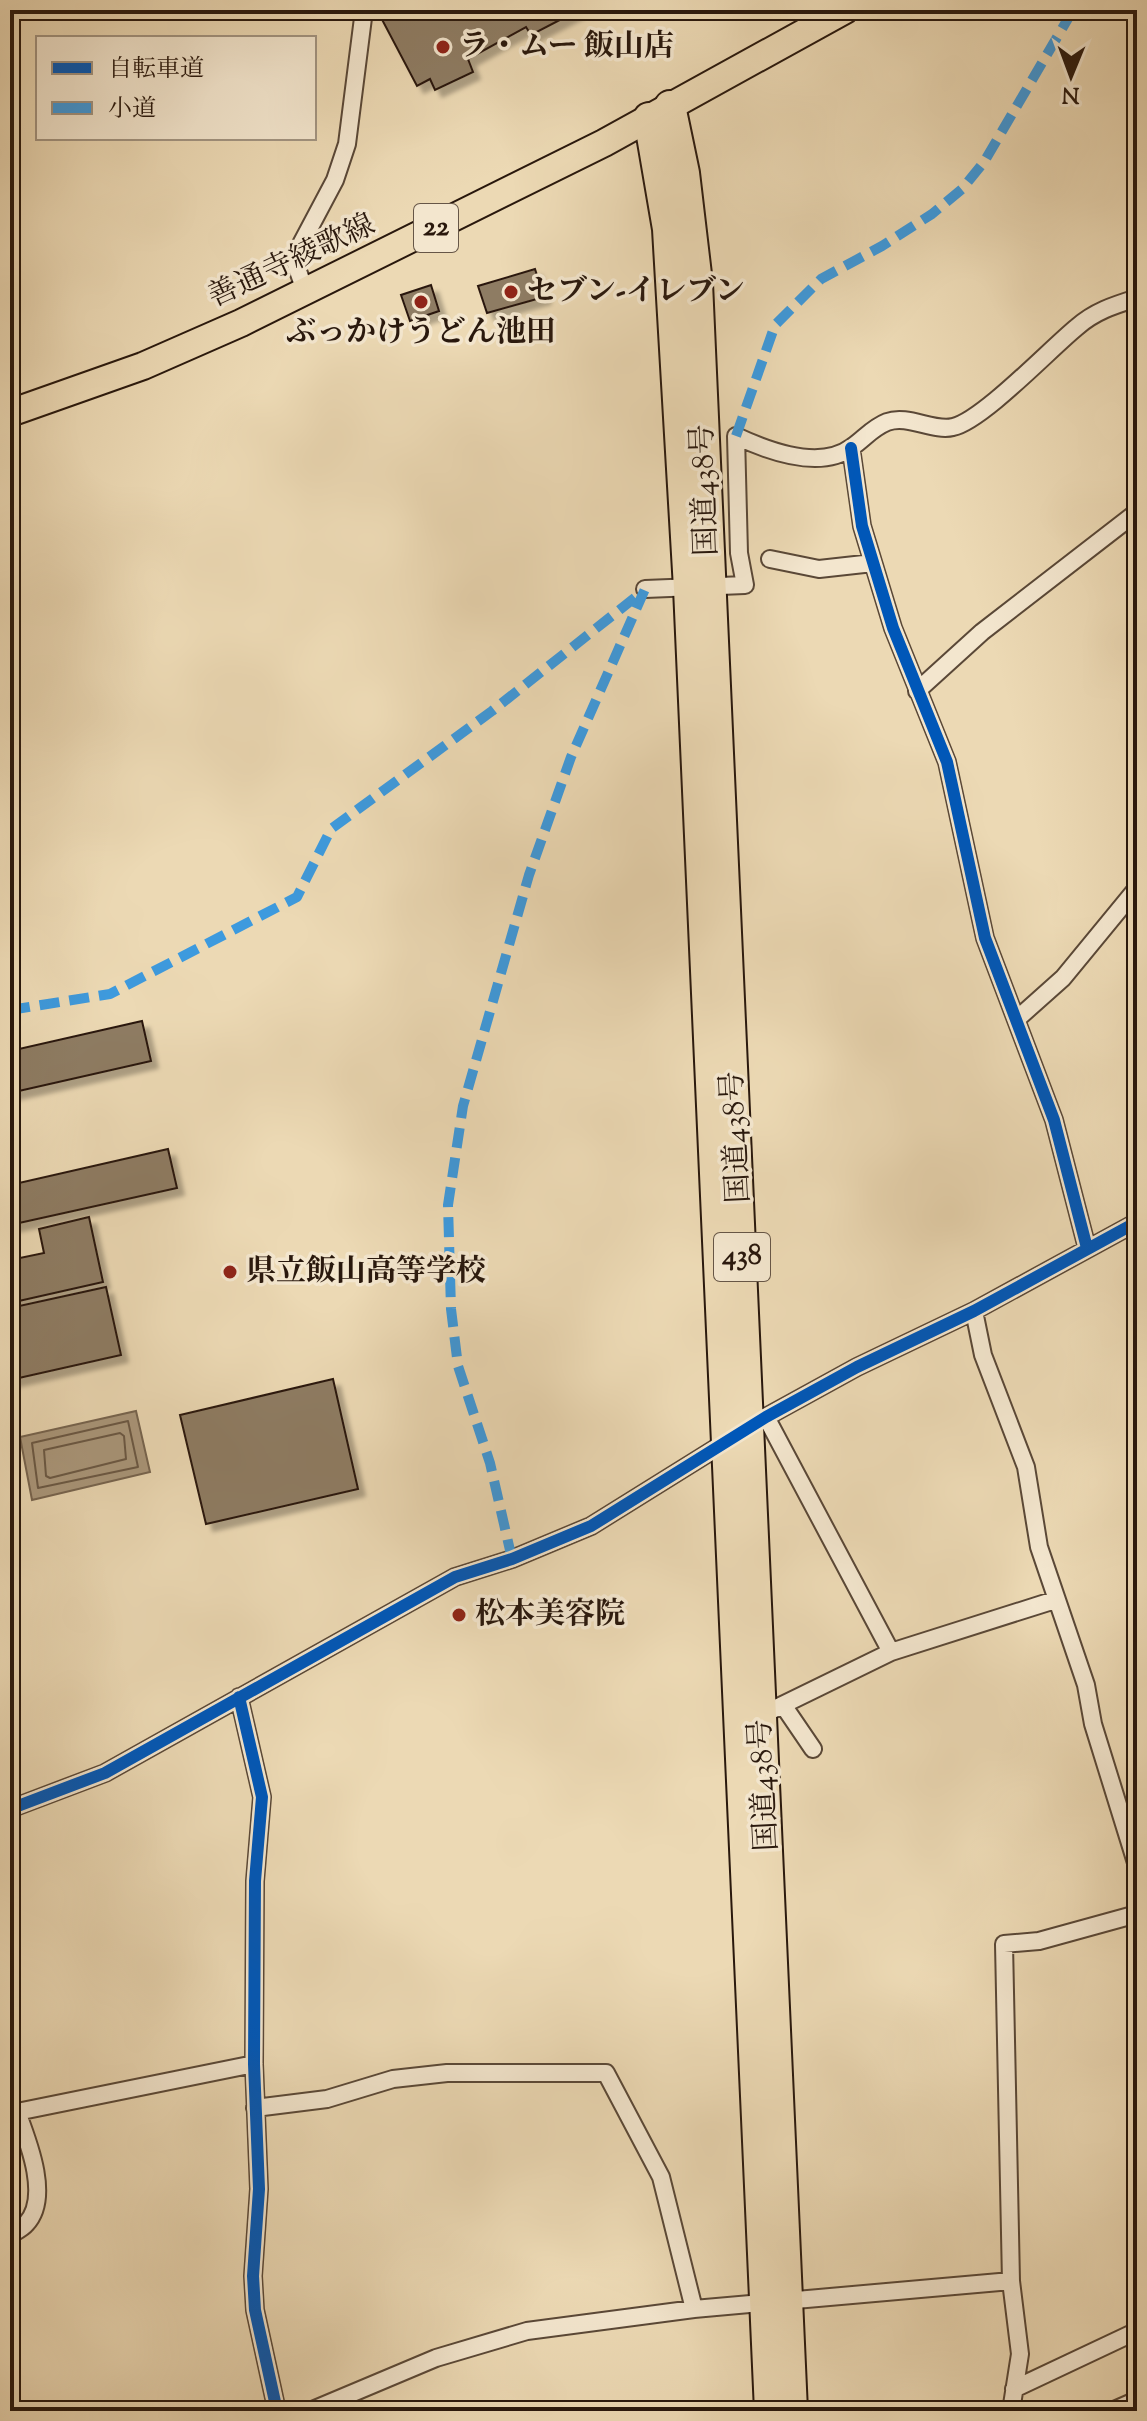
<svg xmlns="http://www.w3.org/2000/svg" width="1147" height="2421" viewBox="0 0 1147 2421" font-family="'Sorts Mill Goudy','Noto Serif JP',serif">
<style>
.water{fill:#aa977b;stroke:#76644f;stroke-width:2}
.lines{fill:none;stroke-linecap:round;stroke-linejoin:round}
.shore{stroke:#6a5844;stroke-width:2}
.building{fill:#8e7c64;stroke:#29180d;stroke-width:2;filter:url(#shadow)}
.street-casing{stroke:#5a4837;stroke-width:20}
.primary-casing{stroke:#29180d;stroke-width:30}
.highway-casing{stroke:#29180d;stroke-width:34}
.street{stroke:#f3e6ce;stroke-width:16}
.primary{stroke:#ecd9b4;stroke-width:26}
.highway{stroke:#ecd9b4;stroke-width:30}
.quiet{stroke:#3d9ade;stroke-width:10;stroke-dasharray:20 10;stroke-linecap:butt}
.cycleway-casing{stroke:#f3e6ce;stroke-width:17}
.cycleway{stroke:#0057b8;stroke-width:12}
.poi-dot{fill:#8f2418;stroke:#f3e6ce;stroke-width:3}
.labels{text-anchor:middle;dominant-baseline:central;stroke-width:7;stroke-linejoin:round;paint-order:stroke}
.shield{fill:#f3e6ce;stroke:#665647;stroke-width:2}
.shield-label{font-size:28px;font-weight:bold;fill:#29180d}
.poi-label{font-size:30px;font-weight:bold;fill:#29180d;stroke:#f3e6ce;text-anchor:start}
.street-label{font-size:30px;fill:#29180d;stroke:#f3e6ce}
</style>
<defs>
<filter id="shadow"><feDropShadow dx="7" dy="7" stdDeviation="2" flood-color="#0004"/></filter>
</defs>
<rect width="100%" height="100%" fill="#ecd9b4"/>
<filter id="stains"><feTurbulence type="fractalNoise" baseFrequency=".0025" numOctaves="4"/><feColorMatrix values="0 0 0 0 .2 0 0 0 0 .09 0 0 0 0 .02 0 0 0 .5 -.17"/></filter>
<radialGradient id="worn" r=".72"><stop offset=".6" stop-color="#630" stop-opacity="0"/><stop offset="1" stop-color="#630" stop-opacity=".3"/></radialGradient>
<path class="water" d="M136,1411l14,61 -118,28 -12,-63z"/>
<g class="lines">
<path class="shore" d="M128,1421l10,46 -100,21 -6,-45z
M120,1433l4,3 2,23 -76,19 -4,-2 -2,-26z"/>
</g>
<path class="building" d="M377,10h202l-48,25 -5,-8 -58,32 5,13 -38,18 -5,-11 -13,7z
M535,269l9,28 -57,16 -9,-27z
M431,285l8,26 -29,10 -9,-26z
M142,1021l9,40 -141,32v-42z
M168,1149l9,39 -167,37v-40z
M89,1217l14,65 -93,21v-43l34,-7 -5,-24z
M106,1287l15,68 -111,25v-72z
M333,1379l25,110 -152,35 -26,-109z"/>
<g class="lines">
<g class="street-casing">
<path id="street" d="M305,291l-9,-26 4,-19 35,-66 12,-36 17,-134
M851,448l11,78 31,102 54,134 38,176 69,182 33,128
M770,559l49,10 54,-6
M645,589l100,-4 -6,-32 -3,-117c32,15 84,35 116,11 13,-9 20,-19 35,-25 21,-8 46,10 66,5 29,-6 98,-79 124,-100 18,-16 38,-22 60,-29
M917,691l65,-59 155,-120
M1017,1019l46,-41 74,-90
M974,1311l9,44 43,112 13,80 47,138 7,39 44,142
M766,1417l125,235 164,-52
M239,1697l23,100 -7,84 -1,183 5,125 -6,87 2,34 22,101
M783,1705l30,44
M762,1715l129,-63
M10,1809l95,-36 350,-196 57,-18 79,-33 175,-109 91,-50 117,-56 163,-89
M255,2108l72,-9 66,-20 54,-6h159l55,104 33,132
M10,2235c5,-3 13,-7 16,-11 25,-26 2,-83 -9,-112l237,-48
M1014,2389l123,-58
M310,2411l126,-53 91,-27 167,-22 317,-28
M1011,2411l9,-57 -9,-73 -7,-337 35,-3 98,-27
M1112,2411l25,-11"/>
</g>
<g class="primary-casing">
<path id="primary" d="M10,413l133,-47 98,-43 363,-180 241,-133"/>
</g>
<g class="highway-casing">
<path id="highway" d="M670,106l14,67 13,110 95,2128
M649,118l19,111 21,359 81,1823"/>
</g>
<use href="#street" class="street"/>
<use href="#primary" class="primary"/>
<use href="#highway" class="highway"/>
<path class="quiet" d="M736,436l39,-111 46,-46 61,-33 50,-32 30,-25 22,-27 89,-152
M10,1010l100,-16 187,-97 34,-68 161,-118 150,-119
M512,1559l-22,-96 -32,-97 -7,-57 -3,-104 15,-99 66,-231 42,-118 74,-168"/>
<g class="cycleway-casing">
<path id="cycleway" d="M851,448l11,78 31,102 54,134 38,176 69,182 33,128
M239,1697l23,100 -7,84 -1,183 5,125 -6,87 2,34 22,101
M10,1809l95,-36 350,-196 57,-18 79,-33 175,-109 91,-50 117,-56 163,-89"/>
</g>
<use href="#cycleway" class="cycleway"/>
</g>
<g class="poi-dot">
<circle cx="443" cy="47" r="8"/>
<circle cx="511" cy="292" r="8"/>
<circle cx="421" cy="302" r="8"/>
<circle cx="230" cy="1272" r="8"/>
<circle cx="459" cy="1615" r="8"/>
</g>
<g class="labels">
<g class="shield">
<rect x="414" y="204" width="44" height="48" rx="6"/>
<rect x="714" y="1233" width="56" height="48" rx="6"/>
</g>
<g class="shield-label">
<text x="436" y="228">22</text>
<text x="742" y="1257">438</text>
</g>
<g class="poi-label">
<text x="459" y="47">ラ・ムー 飯山店</text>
<text x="527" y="292">セブン-イレブン</text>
<text x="421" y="333" text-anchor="middle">ぶっかけうどん池田</text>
<text x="246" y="1272">県立飯山高等学校</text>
<text x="475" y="1615">松本美容院</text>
</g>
<g class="street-label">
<text transform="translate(292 262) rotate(-25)">善通寺綾歌線</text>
<text transform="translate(706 490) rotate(-92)">国道438号</text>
<text transform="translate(737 1137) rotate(-93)">国道438号</text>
<text transform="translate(765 1785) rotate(-93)">国道438号</text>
</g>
</g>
<rect width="1147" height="2421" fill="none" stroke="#ecd9b4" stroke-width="40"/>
<rect x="12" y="12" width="1123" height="2397" fill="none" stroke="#29180d" stroke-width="4"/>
<rect x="20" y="20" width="1107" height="2381" fill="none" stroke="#29180d" stroke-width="2"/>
<rect x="36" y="36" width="280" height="104" fill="#f3e6ce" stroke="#a29481" stroke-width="2"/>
<rect x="52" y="62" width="40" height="12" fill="#0057b8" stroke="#a29481" stroke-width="2"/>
<text x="108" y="76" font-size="24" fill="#29180d">自転車道</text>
<rect x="52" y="102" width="40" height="12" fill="#3d9ade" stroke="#a29481" stroke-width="2"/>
<text x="108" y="116" font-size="24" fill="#29180d">小道</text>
<g transform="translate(1071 76) rotate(181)" stroke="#f3e6ce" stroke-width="6" paint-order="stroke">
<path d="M0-6L14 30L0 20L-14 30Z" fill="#29180d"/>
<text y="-12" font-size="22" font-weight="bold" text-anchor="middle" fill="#29180d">N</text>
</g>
<rect width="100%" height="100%" filter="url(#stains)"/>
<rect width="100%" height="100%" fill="url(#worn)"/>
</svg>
